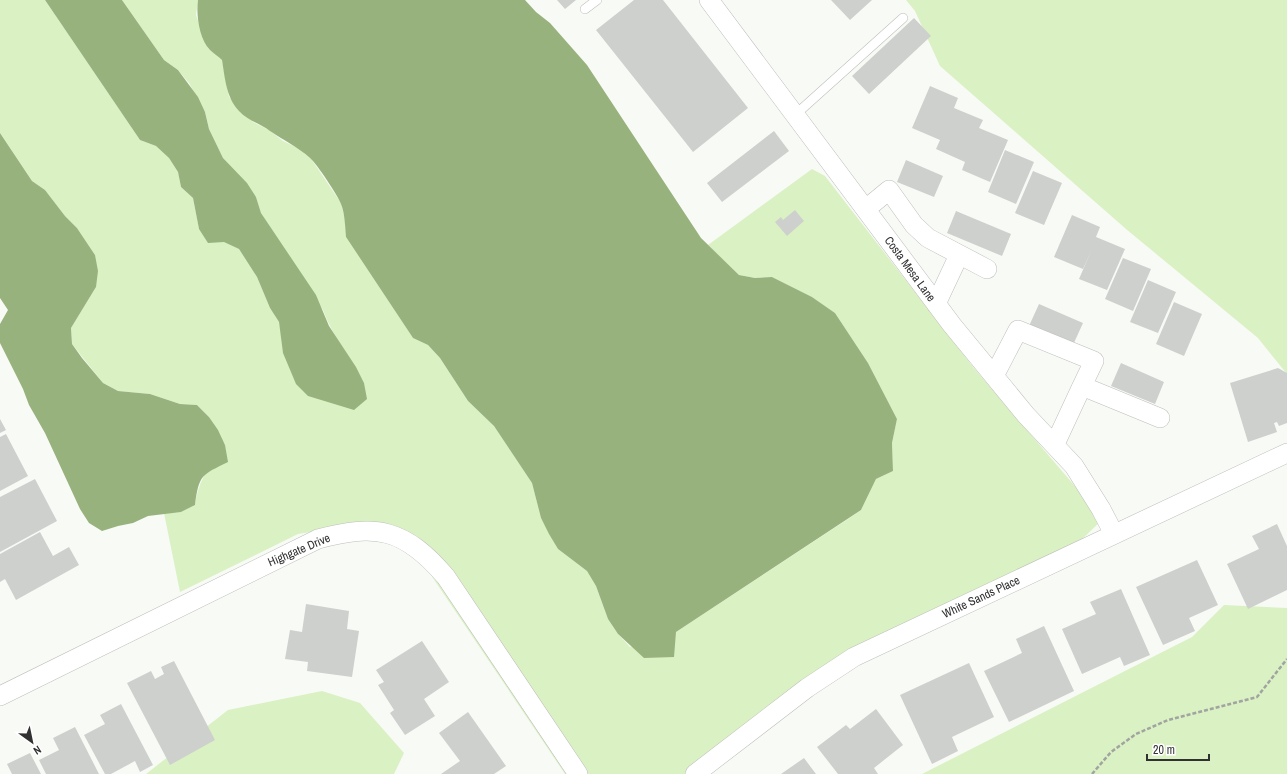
<svg xmlns="http://www.w3.org/2000/svg" width="1287" height="774" viewBox="0 0 1287 774" font-family="'Archivo Narrow',sans-serif">
<style>
.green{fill:#daf1c3}
.water{fill:#98b27d}
.building{fill:#ced0cd}
.lines{fill:none;stroke-linecap:round;stroke-linejoin:round}
.lane-casing{stroke:#bdbfbb;stroke-width:10}
.street-casing{stroke:#bdbfbb;stroke-width:20}
.path{stroke:#a2a4a1;stroke-width:2.5;stroke-dasharray:4 2;stroke-linecap:butt}
.lane{stroke:#fff;stroke-width:9}
.street{stroke:#fff;stroke-width:19}
.labels{text-anchor:middle;dominant-baseline:central;stroke-width:3.5;stroke-linejoin:round;paint-order:stroke}
.street-label{font-size:12px;fill:#303130;stroke:#fff}
</style>
<rect width="100%" height="100%" fill="#f8faf6"/>
<path class="green" d="M0,0h45l95,140 16,6 13,12 9,14 3,15 12,11 6,31 40,20 18,28 13,31 9,14 3,15 82,46c-13,-25 -32,-47 -41,-73l-62,-97 -5,-16 -33,-39 -14,-29 -4,-17 -16,-29 -11,-13 -14,-10 -42,-60h76l-2,15 12,33 14,12 7,37 24,25 16,8 14,11 15,7 14,12 29,43 4,17 1,17 67,101 15,7 12,13 28,43 26,25 38,57 9,35 17,31 29,22 9,15 12,33 10,15 12,13 46,-15 169,-111 16,-11 15,-31 17,-8 -1,-28 5,-24 -29,-56 -33,-50 -23,-16 -40,-20 -17,1 -16,-3 -31,-30 104,-76 13,7 148,191 130,152 -25,24 -158,81 -228,150h-127l-159,-236 -33,-16 -75,12 -118,58 -16,-79 17,-1 14,-7c4,-27 15,-39 30,-60l-16,-28 -12,-12 -17,-1 -30,-10 -32,-3 -15,-8 -31,-39 -1,-16 25,-41 -1,-32 -18,-27 -12,-12 -20,-26 -13,-9 -32,-48z
M906,0h381v374l-29,-36 -132,-109 -186,-163 -25,-55z
M1224,605l63,3v166h-365l270,-137z
M322,691l38,12 44,50 -10,21h-248l82,-64z"/>
<path class="water" d="M45,0h77l42,60 14,10 20,27 7,15 4,17 14,29 24,25 9,14 5,16 55,82 13,31 27,41 8,16 3,16 -13,11 -46,-14 -12,-12 -13,-31 -4,-31 -9,-14 -13,-31 -18,-28 -15,-7 -16,1 -9,-14 -6,-31 -12,-11 -3,-15 -9,-14 -13,-12 -16,-6z
M198,0h327l11,12 14,11 37,42 114,173 38,37 16,3 17,-1 40,20 23,16 33,50 29,56 -5,24 1,28 -17,8 -15,31 -185,122 -2,25 -30,1 -26,-24 -10,-15 -12,-33 -9,-15 -29,-22 -9,-15 -8,-16 -9,-35 -38,-57 -26,-25 -28,-43 -12,-13 -15,-7 -67,-101c-1,-11 -1,-23 -5,-33 -3,-8 -24,-40 -31,-46 -12,-11 -27,-18 -40,-27 -10,-8 -22,-10 -31,-20 -13,-14 -14,-33 -17,-51 -4,-4 -9,-7 -12,-10 -11,-11 -14,-36 -12,-50z
M0,133l32,48 13,9 20,26 12,12 18,27 3,16 -2,16 -25,41 1,16 10,14 21,25 15,8 32,3 30,10 17,1 12,12 9,13 7,15 3,17c-26,13 -29,12 -33,43l-14,7 -33,4 -15,7 -15,3 -16,5 -13,-8 -9,-14 -35,-76 -16,-28 -6,-16 -23,-46v-19l8,-14 -8,-12z"/>
<path class="building" d="M557,0h19l-11,9z
M634,0h29l85,108 -55,44 -97,-122z
M831,0h41l-22,20z
M914,18l17,18 -62,58 -17,-18z
M930,86l28,12 -4,10 29,12 -4,8 29,12 -18,42 -28,-12 3,-8 -29,-13 4,-9 -28,-12z
M774,131l15,20 -67,51 -15,-19z
M1005,150l29,12 -18,42 -28,-12z
M906,160l37,16 -9,21 -37,-15z
M1033,171l29,12 -18,42 -29,-12z
M795,210l9,11 -17,15 -12,-14 6,-5 2,3z
M956,211l55,23 -9,22 -55,-23z
M1072,215l28,12 -4,10 29,12 -18,41 -28,-11 13,-30 -9,20 -29,-12z
M1123,258l28,11 -18,42 -28,-12z
M1148,280l28,12 -18,41 -28,-11z
M1174,302l28,12 -18,42 -28,-12z
M1039,304l44,19 -10,22 -44,-19z
M1121,363l43,19 -9,22 -44,-18z
M1278,368l9,5v50l-8,3 -2,-4 -3,1 3,9 -29,10 -18,-59z
M0,419l6,11 -6,3z
M6,434l22,42 -28,15v-54z
M35,479l22,42 -57,31v-55z
M1277,524l10,22v44l-39,19 -21,-45 32,-15 -7,-13z
M40,532l13,24 16,-9 10,18 -63,35 -11,-21 -5,3v-28z
M1197,560l21,45 -29,13 6,13 -32,14 -27,-58z
M1121,589l29,66 -26,11 -4,-9 -38,17 -20,-45 34,-15 -6,-12z
M306,604l43,7 -2,18 12,2 -7,46 -45,-6 1,-9 -23,-3 5,-29 12,2z
M1044,626l30,65 -65,31 -25,-51 38,-18 -6,-14z
M422,641l27,41 -25,17 11,17 -30,19 -15,-22 4,-3 -16,-25 6,-3 -8,-12z
M174,661l41,79 -45,25 -43,-82 24,-12 4,8 9,-5 -3,-7z
M969,663l25,54 -42,20 6,14 -26,13 -32,-69z
M121,704l32,61 -13,7 -5,-11 -24,13h-6l-21,-39 21,-11 -5,-9z
M876,709l27,36 -29,23 4,6h-40l-21,-27 29,-22 4,4z
M468,712l38,54 -12,8h-53l19,-13 -21,-28z
M75,727l24,47h-53l-7,-14 20,-10 -6,-12z
M30,753l11,21h-29l-5,-10z
M804,758l12,16h-35z"/>
<g class="lines">
<g class="lane-casing">
<path id="lane" d="M585,9l12,-9
M795,115l108,-97"/>
</g>
<g class="street-casing">
<path id="street" d="M709,0l243,325 74,90 48,51 27,43 13,25
M866,209l23,-19 25,35 14,13 59,31
M936,304l23,-49
M994,376l24,-46 76,31 -12,25 78,32
M1055,444l27,-58
M0,696l318,-157c59,-16 87,-10 128,38l132,197
M695,774l112,-86 47,-31 433,-204"/>
</g>
<path class="path" d="M1092,774l19,-22 25,-18 32,-14 89,-23 30,-38"/>
<use href="#lane" class="lane"/>
<use href="#street" class="street"/>
</g>
<g class="labels">
<g class="street-label">
<text transform="translate(910 269) rotate(54)">Costa Mesa Lane</text>
<text transform="translate(299 550) rotate(-23)">Highgate Drive</text>
<text transform="translate(981 597) rotate(-25)">White Sands Place</text>
</g>
</g>
<g transform="translate(32 742) rotate(147)" stroke="#ffffff" stroke-width="3" paint-order="stroke">
<path d="M0-3L7 15L0 10L-7 15Z" fill="#303130"/>
<text y="-6" font-size="11" font-weight="bold" text-anchor="middle" fill="#303130">N</text>
</g>
<path d="M1147 754v6h62v-6" fill="none" stroke="#303130" stroke-width="2"/>
<text x="1153" y="754" font-size="12" fill="#303130" stroke="#ffffff" stroke-width="3" paint-order="stroke">20 m</text>
</svg>
